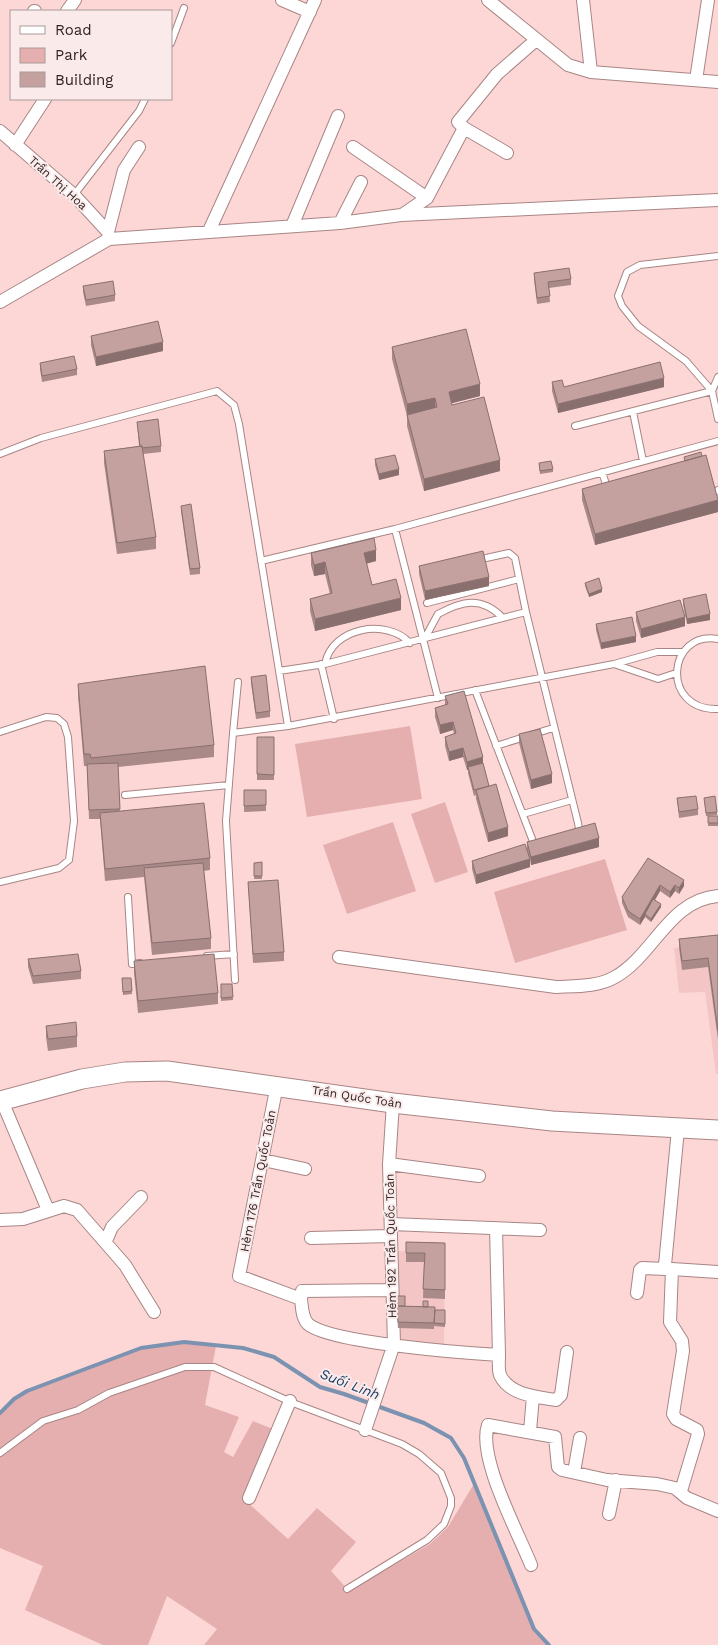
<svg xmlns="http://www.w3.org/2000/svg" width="718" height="1645" viewBox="0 0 718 1645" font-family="'Work Sans',sans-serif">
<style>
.built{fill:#f3c6c5}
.green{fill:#e4afae}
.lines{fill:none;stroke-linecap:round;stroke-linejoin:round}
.stream{stroke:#7b92b1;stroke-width:4}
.service-casing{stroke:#a88585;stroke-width:8}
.minor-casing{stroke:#a88585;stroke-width:14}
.secondary-casing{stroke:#a88585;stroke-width:21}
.service{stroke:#fff;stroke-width:6}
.minor{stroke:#fff;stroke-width:12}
.secondary{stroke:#fff;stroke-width:19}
.wall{fill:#a98a89}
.shaded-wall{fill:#89706f}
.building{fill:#c4a09f;stroke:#89706f}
.labels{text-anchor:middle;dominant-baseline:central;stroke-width:4;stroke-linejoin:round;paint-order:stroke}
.street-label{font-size:12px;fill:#322424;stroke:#faeaea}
.water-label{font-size:14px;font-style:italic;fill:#113a64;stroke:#faeaea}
</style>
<rect width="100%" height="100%" fill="#fdd7d6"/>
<path class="built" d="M718,943v131h-2l-11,-82 -26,1 -5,-45z
M397,1251l48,1 -1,94 -41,-4 -4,-3z"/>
<path class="green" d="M410,726l12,73 -115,18 -12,-73z
M445,802l23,70 -33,11 -24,-69z
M393,822l23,69 -69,23 -24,-69z
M605,859l22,71 -112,33 -21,-71z
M184,1342l32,4 -11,59 34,12 -15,35 9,5 20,-36 20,8 -26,73 41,37 29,-31 39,34 -25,29 18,20 81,-47 18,-17 27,-45 59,147 15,16h-345l13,-16 -50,-33 -19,49h-45l-78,-35 18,-44 -43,-18v-135c22,-27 45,-25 74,-38 22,-10 44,-21 68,-27 14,-3 28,-4 42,-6z"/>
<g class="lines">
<path class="stream" d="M0,1413l14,-14 13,-8 114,-43 43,-6 59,6 31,9 46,30 24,7 80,29 27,15 13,20 70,171 15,16"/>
<g class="service-casing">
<path id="service" d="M171,43l13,-35
M74,195l65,-84 6,-12
M718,256l-78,9 -13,7 -9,24 4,10 16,20 48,35 26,30 6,28
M633,412l10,49
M575,426l137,-35 6,-14
M0,454l41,-16 176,-47 17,14 5,19 49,302 326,-62 44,15 18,-6
M602,472l6,18
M717,491l1,-1
M395,529l43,169
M486,558l23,-5 6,5 11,54
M261,561l134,-32 323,-88
M427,603l92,-24
M425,638l13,-24c24,-13 43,-18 64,3
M718,639c-51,-9 -58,72 0,70
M321,664l13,55
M325,664c7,-37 62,-46 85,-21
M614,664l43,-12h26
M279,671l46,-7 201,-52 52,211 1,6 -3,4
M475,690l59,154h4
M0,732l46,-15 11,1 7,6 4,13 6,84 -5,39 -10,8 -59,14
M233,733l5,-51
M496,746l57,-18
M125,795l104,-10
M523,814l49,-14
M128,897l4,67 8,-1
M207,956l27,-2
M235,980l-9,-159 7,-88 55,-7
M0,1453l43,-32 35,-11 31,-17 76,-26h29l79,36 109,41 17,10 22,19 10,25v8l-7,18 -17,16 -80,49"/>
</g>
<g class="minor-casing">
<path id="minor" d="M282,0l28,12
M488,0l80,65 23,7 127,10
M583,0l8,72
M34,11h1
M67,11l8,-11
M696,80l12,-80
M464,128l43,25
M0,131l74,64 34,37 1,7
M15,145l30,-46
M353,147l74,51
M402,215l25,-17 37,-70 -6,-6 39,-48 39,-34
M340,223l21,-41
M292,226l46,-110
M209,231l106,-231
M108,232l16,-62 15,-23
M0,302l109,-63 231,-16 61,-8 317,-15
M339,957l217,30c20,-1 42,0 59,-10 39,-22 54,-77 103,-81
M277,1085l-38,191 62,23 1,-8 89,-1
M2,1101l46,109
M678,1129l-13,136 1,4h6l46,3
M263,1160l42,9
M389,1164l90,12
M0,1220l23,-1 41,-13 13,4 48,55 29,47
M391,1224l149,6
M311,1238l79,-2
M106,1241l6,-14 29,-30
M672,1269l-2,53 12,19 1,10 -10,63 3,5 21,11 1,4 -17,57
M637,1293l3,-23 2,-2 24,1
M301,1299c1,8 1,19 7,25 22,19 157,29 191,31l-3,-127
M499,1355c0,6 -1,14 1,20 9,20 37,22 56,25l5,-5 6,-43
M365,1430l29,-86 -5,-180 4,-61
M530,1431l3,-35
M574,1472l6,-34
M249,1498l41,-97
M609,1514l7,-34
M531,1565c-13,-33 -54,-108 -43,-140l67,12 3,30 4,3 45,10 50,4 18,4 12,10 31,13"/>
</g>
<g class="secondary-casing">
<path id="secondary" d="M0,1101l82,-22 43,-7 42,-1 226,32 159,18 166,9"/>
</g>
<use href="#service" class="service"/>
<use href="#minor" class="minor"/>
<use href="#secondary" class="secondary"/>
</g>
<path class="wall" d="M534,273l37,6v6l-22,3 1,14 -13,2 -3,-25z
M83,286l32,9v6l-29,5 -3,-14z
M91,336l72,15 -67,15 -5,-21z
M392,347l88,49 -29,7 1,2 48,66 -76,20 -17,-65v-10l-15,-57z
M40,363l37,6v6l-35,7 -2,-13z
M552,382l12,5h100l-106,26 -6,-22z
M137,422l24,24v6l-18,2 13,83v12l-39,5 -13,-91v-12l35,-5z
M684,457l34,55 -123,33 -13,-45v-11l102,-28z
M375,459l24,16 -20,5 -4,-15z
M539,463l14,6v3l-13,2z
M181,506l19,62v6l-10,1 -9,-64z
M311,553l65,8 -10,3 6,21 29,25 -86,21 -5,-20v-12l20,-5 -5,-20 -11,2 -3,-11z
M419,566l70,20 -64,14 -6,-26z
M585,583l17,9 -13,5 -4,-11z
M683,599l27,21 -23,4 -4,-19z
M636,612l49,14 -44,12 -5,-17z
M596,624l40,18 -35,7 -5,-19z
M251,677l19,34v6l-14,2 -5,-36z
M78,684l136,61v12l-96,10 2,44 90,47v12l-6,1 7,67v11l-59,6 -8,-78 -39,4 -5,-62h-11l-2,-53h-3l-6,-70z
M445,696l38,67 6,23 19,50 -20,6 -12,-43v-4l-2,1 -6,-23v-3h-1l-4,-13 -14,4 -4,-15v-9l9,-3 -1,-4 -13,4 -5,-17v-9l10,-3z
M519,734l33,49 -21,6 -12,-46z
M257,737h17v43h-17z
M244,790h22v21l-22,1z
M677,798l21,11v6l-19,3z
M704,798l13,14v3l-11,1z
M708,816h10v10h-10z
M527,842l72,5 -68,18 -1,-5v7l-54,17 -4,-15v-8l55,-10z
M648,858l36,28 -5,8 -4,-3 -5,7 -10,-7 -5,9 6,7 -10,15 -6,-5 -5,8 -12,-8 -6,-14v-6z
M262,862v17h-8v-16z
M248,882l36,70v9l-31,2z
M718,935v105l-10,-73 -26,3 -3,-22v-9z
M28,959l53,12v8l-48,5 -5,-17z
M134,961l84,32v11l-80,9 -4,-40z
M122,978h9l1,16 -9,1z
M221,984h11l1,16 -12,1z
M46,1026l31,10v11l-29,4 -2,-14z
M406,1242l39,1v56l-22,-1 1,-36h-18z
M396,1296l9,10 23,1 7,3h10v17l-11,-1v-1v4l-36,-1z"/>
<path class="shaded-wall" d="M163,342v9l-67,15v-9z
M664,378v9l-106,26v-9z
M480,384v12l-31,8v-12z
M435,398v11l-28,7v-12z
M500,460v11l-76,20v-12z
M399,469v6l-20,5v-6z
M718,500v12l-123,33v-11z
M376,550v11l-12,3v-11z
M325,562v12l-11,2v-11z
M489,577v9l-64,14v-9z
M602,589v3l-13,5v-3z
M401,598v12l-86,21v-12z
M710,614v6l-23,4v-5z
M685,617v9l-44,12v-9z
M636,636v6l-35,7v-6z
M453,722v8l-13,4v-9z
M463,748v9l-14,4v-9z
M483,757v9l-15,1v3h-1v-8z
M552,774v9l-21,6v-9z
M508,827v9l-20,6v-9z
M599,838v9l-68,18v-8z
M530,859v8l-54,17v-9z
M684,880v6l-5,8v-6z
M660,885v6l-14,24 -1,-1v3l-5,8v-6z
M675,885v6l-5,7v-6z
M661,904v3l-10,15v-3z"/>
<path class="building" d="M569,268l2,11 -23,3 2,14 -13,2 -3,-25z
M113,281l2,14 -29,5 -3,-14z
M158,321l5,21 -67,15 -5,-21z
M466,329l14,55 -31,8 3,13 32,-8 16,63 -76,19 -17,-64 30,-8 -2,-9 -28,6 -15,-57z
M74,356l3,13 -35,7 -2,-13z
M660,362l4,16 -106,26 -6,-22 10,-2 2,7z
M158,419l3,27 -19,2v-2h-2l-3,-24z
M142,446l14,91 -39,6 -13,-92z
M701,452l1,4 -17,5 -1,-4z
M395,455l4,14 -20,5 -4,-15z
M706,455l12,45 -123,34 -13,-45z
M551,461l2,8 -13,2 -1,-8z
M191,504l9,64 -10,1 -9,-63z
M374,538l2,12 -12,3 8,32 24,-6 5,19 -86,21 -5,-20 22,-6 -7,-31 -11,3 -3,-12z
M483,551l6,26 -64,14 -6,-25z
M599,578l3,11 -13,5 -4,-11z
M706,594l4,20 -23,5 -4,-20z
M680,600l5,17 -44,12 -5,-17z
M632,617l4,19 -35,7 -5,-19z
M205,666l9,79 -123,13 -1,-4h-6l-6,-70z
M266,675l4,36 -14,2 -5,-36z
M464,691l19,66 -16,5 -4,-14 -14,4 -4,-15 11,-4 -3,-11 -13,3 -5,-17 13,-4 -3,-8z
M540,729l12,45 -21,6 -12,-46z
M257,737h17v38l-17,-1z
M118,763l2,46 -31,1 -2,-46z
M483,763l6,23 -15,4 -6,-23z
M496,784l12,43 -20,6 -12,-43z
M244,790h22v15l-22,1z
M696,796l2,13 -19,3 -2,-14z
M715,796l2,16 -11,1 -2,-15z
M204,803l6,55 -105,11 -5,-56z
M708,816h10v7h-10z
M595,823l4,15 -68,19 -4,-15z
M525,844l5,15 -54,16 -4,-14z
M648,858l36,22 -5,8 -4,-3 -5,7 -10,-7 -20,34 -12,-8 -6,-14z
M262,862v14h-8v-13z
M203,863l8,75 -59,5 -8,-75z
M278,880l6,72 -31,2 -5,-72z
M653,899l8,5 -10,15 -6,-5z
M718,935v96l-10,-73 -26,3 -3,-22z
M78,954l3,17 -48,5 -5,-17z
M214,954l4,39 -80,8 -4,-40z
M122,978h9l1,13 -9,1z
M221,984h11l1,13 -12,1z
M76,1022l1,14 -29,3 -2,-13z
M406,1242l39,1v47l-22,-1 2,-36h-19z
M396,1296h9v10h-8v3z
M423,1301h5v6h-5z
M397,1306l38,1 -1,16 -36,-1z
M435,1310h10v14l-11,-1z"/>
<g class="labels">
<g class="street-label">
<text transform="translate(58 183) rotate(42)">Trần Thị Hoa</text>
<text transform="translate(357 1097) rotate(9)">Trần Quốc Toản</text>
<text transform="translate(258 1181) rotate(-79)">Hẻm 176 Trần Quốc Toản</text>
<text transform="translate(391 1246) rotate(-91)">Hẻm 192 Trần Quốc Toản</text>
</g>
<g class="water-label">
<text transform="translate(350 1384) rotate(21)">Suối Linh</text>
</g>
</g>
<rect x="10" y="10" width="162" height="90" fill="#faeaea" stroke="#aa9b9b"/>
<rect x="20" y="26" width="25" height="8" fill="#ffffff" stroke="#aa9b9b"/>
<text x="55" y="35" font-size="15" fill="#322424">Road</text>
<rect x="20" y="48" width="25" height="15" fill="#e4afae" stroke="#aa9b9b"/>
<text x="55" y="60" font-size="15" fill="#322424">Park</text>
<rect x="20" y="72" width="25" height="15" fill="#c4a09f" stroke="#aa9b9b"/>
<text x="55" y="85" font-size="15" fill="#322424">Building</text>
</svg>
